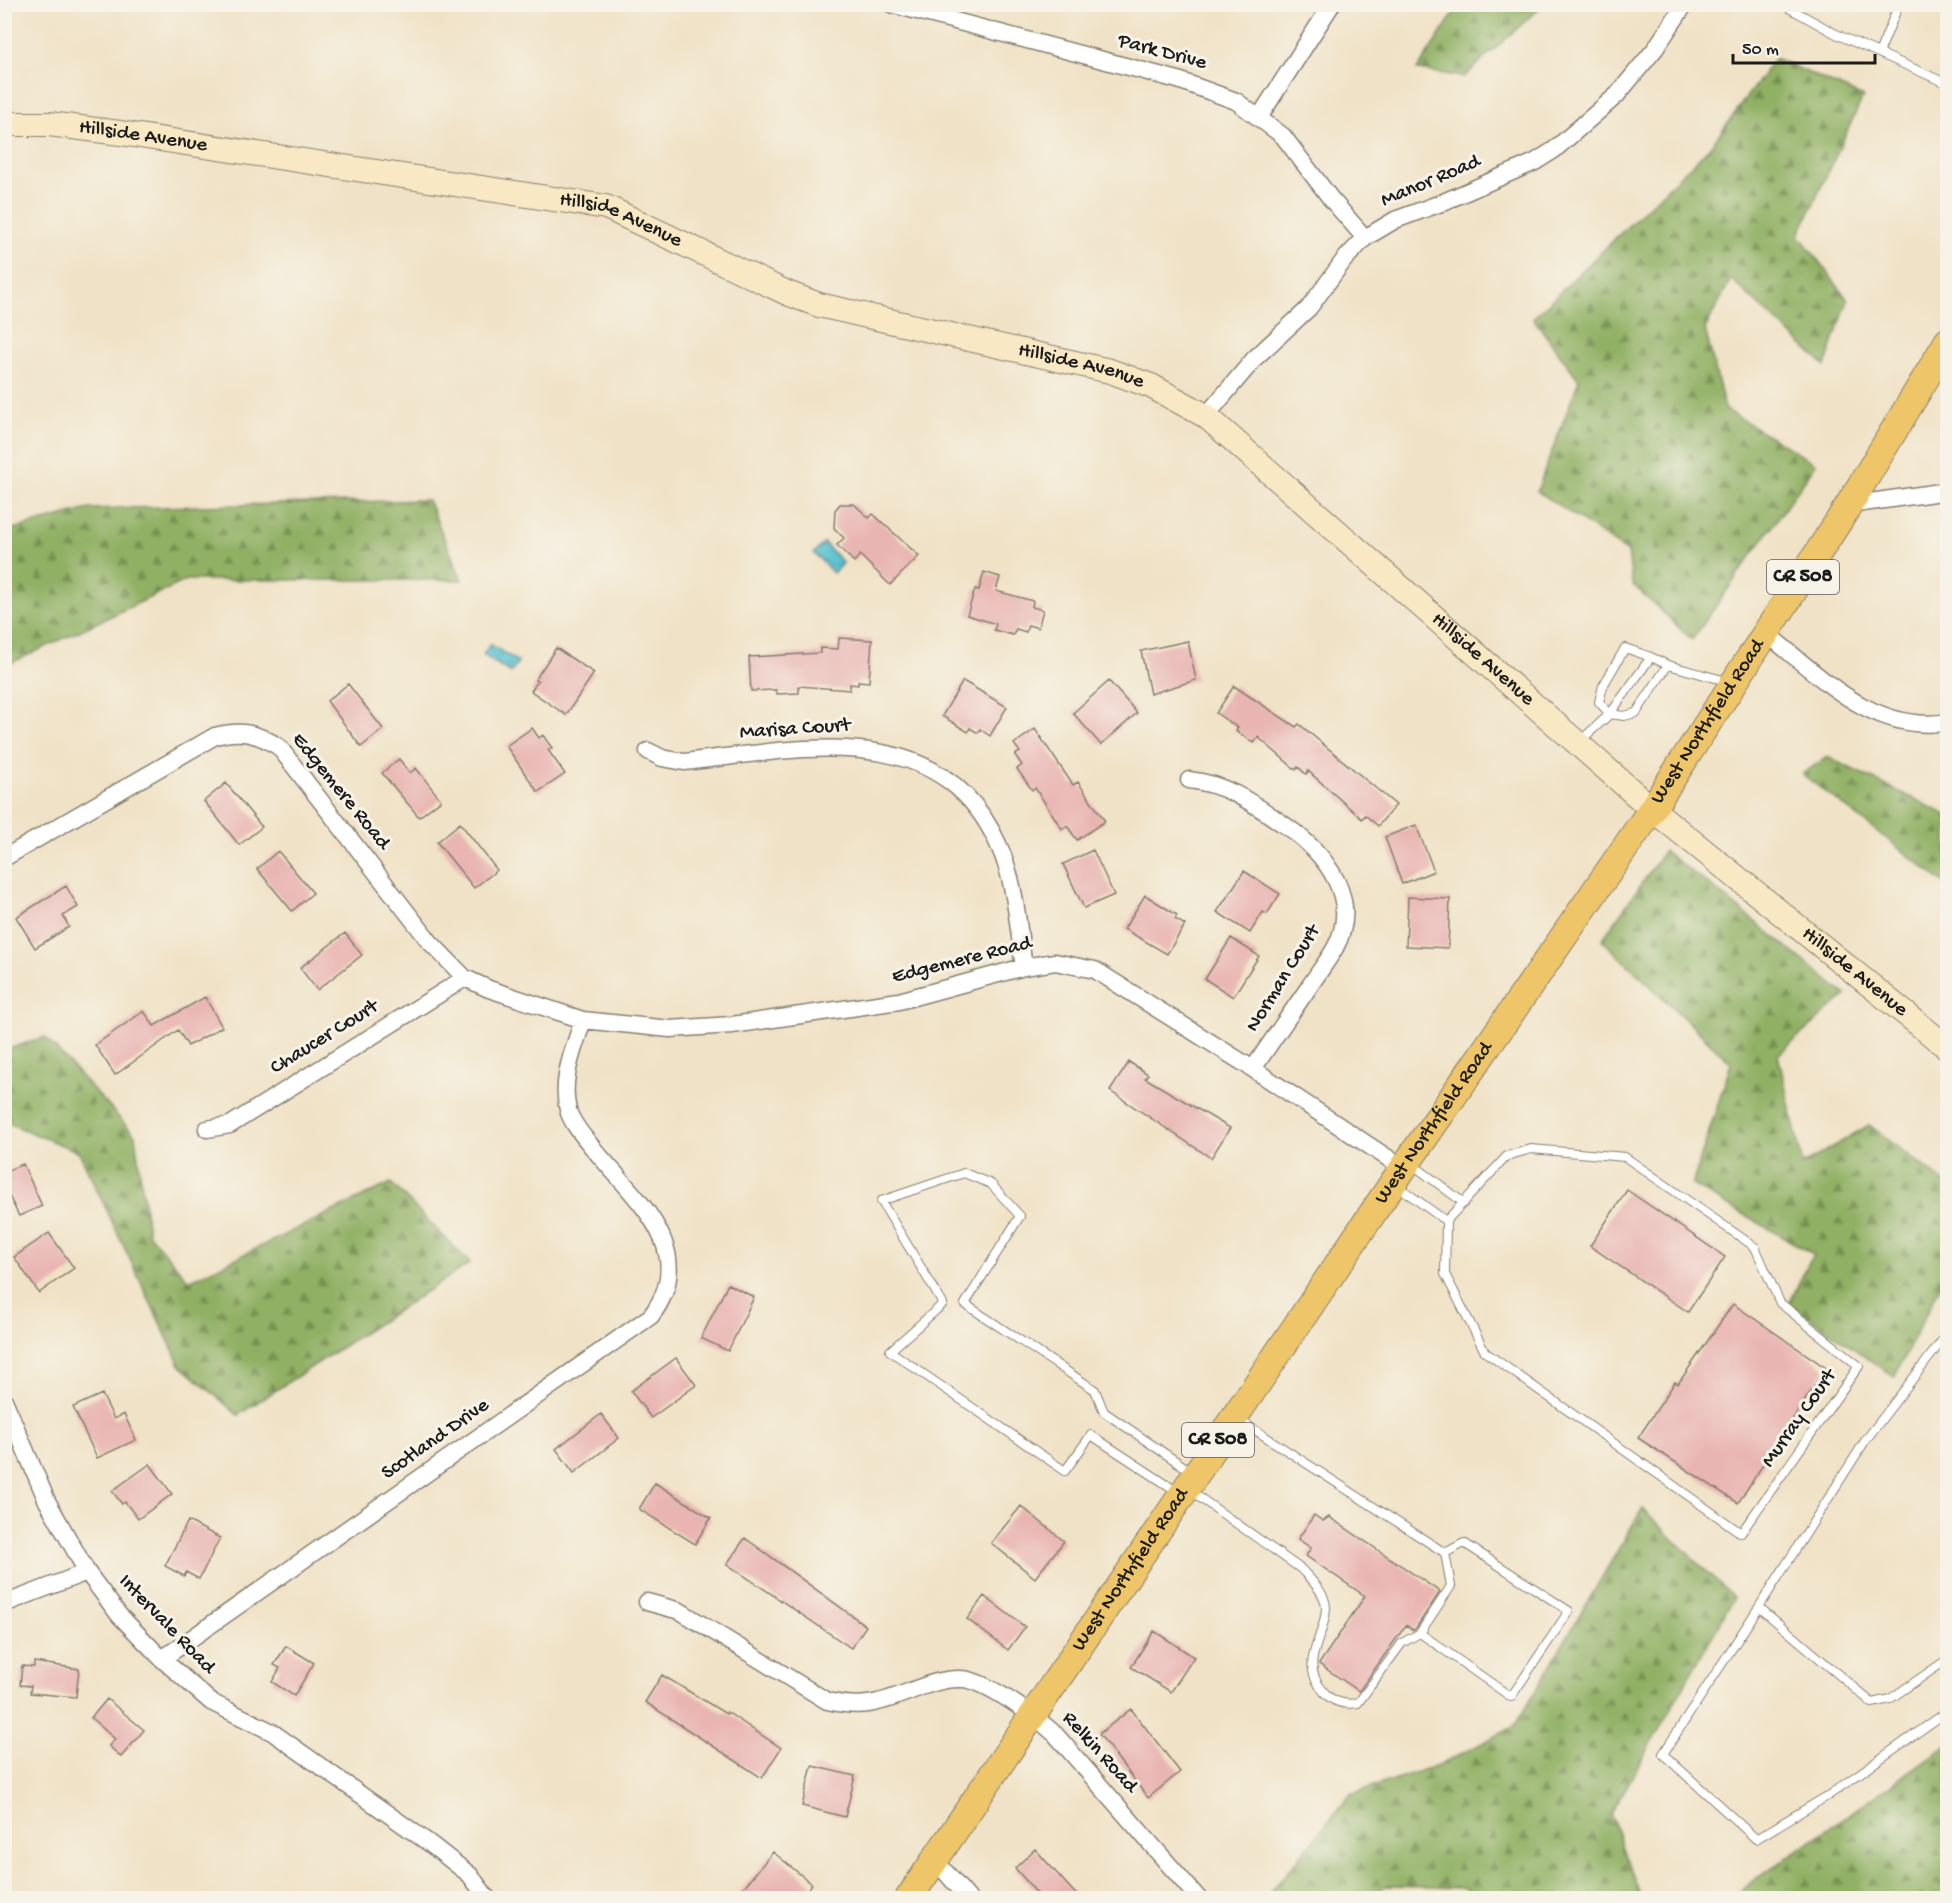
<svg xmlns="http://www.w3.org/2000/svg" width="1952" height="1903" viewBox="0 0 1952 1903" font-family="'Gochi Hand',sans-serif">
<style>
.forest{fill:url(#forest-firs);stroke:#566640;stroke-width:1.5}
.water{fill:url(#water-waves);stroke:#386e75;stroke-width:1.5}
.building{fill:#e9b5b2}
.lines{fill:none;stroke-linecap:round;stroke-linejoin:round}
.lane-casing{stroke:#867f71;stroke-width:10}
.street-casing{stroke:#867f71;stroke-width:19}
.secondary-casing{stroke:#867f71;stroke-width:26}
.primary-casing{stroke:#867f71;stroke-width:29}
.lane{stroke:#fff;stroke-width:8}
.street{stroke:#fff;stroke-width:16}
.secondary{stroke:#f8e8c3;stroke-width:24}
.primary{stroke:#eec569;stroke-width:27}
.labels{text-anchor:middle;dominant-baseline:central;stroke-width:6;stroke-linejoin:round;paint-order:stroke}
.shield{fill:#f7f3e8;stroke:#5e5c59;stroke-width:1.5}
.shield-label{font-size:20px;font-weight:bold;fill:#1c1c1c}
.street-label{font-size:21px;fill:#1c1c1c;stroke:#f7f3e8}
</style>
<defs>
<pattern id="forest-firs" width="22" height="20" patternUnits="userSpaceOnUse" patternTransform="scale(1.5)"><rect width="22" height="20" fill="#90b063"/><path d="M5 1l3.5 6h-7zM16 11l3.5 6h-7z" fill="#758e51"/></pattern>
<pattern id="water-waves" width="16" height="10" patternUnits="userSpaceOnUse" patternTransform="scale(1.5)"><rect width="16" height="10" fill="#54c0ce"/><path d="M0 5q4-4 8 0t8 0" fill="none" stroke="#49a4b0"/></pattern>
</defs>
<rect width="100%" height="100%" fill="#f7f3e8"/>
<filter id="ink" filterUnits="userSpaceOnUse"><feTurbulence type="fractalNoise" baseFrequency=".0167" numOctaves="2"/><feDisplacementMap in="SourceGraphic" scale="12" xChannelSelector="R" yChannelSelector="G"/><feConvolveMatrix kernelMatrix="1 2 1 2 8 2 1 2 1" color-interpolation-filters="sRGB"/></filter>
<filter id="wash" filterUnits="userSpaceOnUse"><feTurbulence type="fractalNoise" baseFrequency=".008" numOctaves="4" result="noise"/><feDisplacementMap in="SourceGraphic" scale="24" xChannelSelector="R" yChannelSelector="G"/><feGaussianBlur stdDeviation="1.35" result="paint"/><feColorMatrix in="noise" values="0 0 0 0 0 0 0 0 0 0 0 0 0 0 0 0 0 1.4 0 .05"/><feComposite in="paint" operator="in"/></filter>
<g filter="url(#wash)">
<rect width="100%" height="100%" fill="#f0e2c6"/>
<path class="forest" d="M1460,4h83v1l-79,72 -47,-7z
M1775,58l88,39 -64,138 49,65 -23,66 -94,-87 -26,50 20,80 91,55 -124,176 -60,-56 -4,-32 -91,-61 42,-111 -46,-62 178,-172z
M428,500l34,80h-275l-182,86v-135l84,-22z
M1827,757l120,58v70l-145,-111z
M1664,851l47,35 135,109 -68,60 25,110 66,-40 78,59v89l-53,104 -105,-74 24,-49 -121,-69 39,-122 -129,-123z
M45,1037l90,98 13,98 41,48 202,-98 79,80 -232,152 -58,-50 -101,-213 -74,-30v-72z
M1642,1509l92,89 -123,216 30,84h-170l-5,-10 -81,-2 -15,12h-104l85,-104 93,-31 71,-37z
M1947,1745v153h-217z"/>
<path class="water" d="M824,543l19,20 -10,10 -19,-20z
M490,644l28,18 -7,11 -28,-18z"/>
<g id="blocks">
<path class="building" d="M840,504h14l15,14 4,-4 46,42 -29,29 -30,-30 -6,7 -17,-17 7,-7 -10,-10 1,-18z
M984,572l16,5 -4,14 37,10 -1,6 11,3 -5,18 -10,-3 -2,7 -10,-3 -3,6 -19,-5 2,-6 -29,-9 8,-26 4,1z
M839,638l33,2 -3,42 -11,-1v4l-8,-1v6l-51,-4v7l-22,1 -1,-4 -25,1 -2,-34 71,-4v-5l18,1z
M1188,641l8,39 -46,14 -9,-43z
M556,648l38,25 -28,42 -35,-24 7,-10 -3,-1z
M963,681l44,26 -17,29 -10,-7 -2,4 -8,-5 -2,4 -26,-16z
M1109,681l28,32 -36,32 -28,-32z
M348,684l35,45 -22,18 -34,-46z
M1234,686l62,41 3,-3 97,81 -18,21 -13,-11 -3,4 -54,-48 -2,3 -8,-7 -2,3 -38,-33 -4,6 -18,-12 2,-3 -22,-15z
M532,728l7,10 4,-3 9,13 -4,2 17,24 -27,18 -32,-46z
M1035,729l38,56 5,-3 27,39 -28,19 -10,-14 -5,3 -27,-41 -3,2 -15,-21 5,-4 -7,-10 5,-3 -6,-8z
M399,759l11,14 6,-5 25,32 -22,17 -37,-44z
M226,783l36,44 -23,18 -35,-44z
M460,823l37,47 -23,18 -37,-46z
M1416,825l18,46 -32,13 -17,-47z
M1093,850l21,45 -30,13 -21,-44z
M278,851l35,42 -21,18 -35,-42z
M1244,871l36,23 -13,20 -4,-2 -13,21 -33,-21z
M66,886l12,21 -15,9 6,11 -34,21 -19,-31z
M1145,895l32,20 -2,4 10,6 -18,29 -43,-25z
M1408,897l42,2 -2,49 -42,-2z
M345,933l17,22 -45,35 -17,-22z
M1231,938l28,18 -26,41 -28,-18z
M205,997l17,30 -34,19 -10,-16 -63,45 -20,-30 49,-34 10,15z
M1129,1062l19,12 -3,4 85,50 -19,30 -101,-67z
M23,1164l19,42 -23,10 -15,-30v-14z
M1627,1190l98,67 -37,55 -98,-66z
M49,1233l25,35 -35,25 -25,-36z
M728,1284l26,13 -26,54 -27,-13z
M1733,1304l93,64 -88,135 -100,-65 37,-56 3,2z
M676,1358l20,27 -45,33 -20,-27z
M102,1394l12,25 10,-5 12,26 -39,18 -24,-51z
M601,1414l18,24 -45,35 -18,-24z
M150,1464l22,30 -34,25 -13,-17 -3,2 -10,-13z
M655,1483l56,35 -16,26 -56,-35z
M1021,1506l43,35 -29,37 -44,-35z
M1314,1515l9,6 6,-4 111,75 -24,36 -3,2 -7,-5 -47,66 -40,-27 46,-68 -59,-40 5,-8 -13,-9z
M188,1521l32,17 -21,41 -13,-7 -2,4 -19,-10z
M745,1538l121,88 -15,22 -124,-84z
M984,1596l41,31 -17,23 -41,-31z
M1154,1631l40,26 -23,35 -40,-25z
M286,1646l28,17 -20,33 -22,-14 8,-14 -6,-3z
M34,1662l45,7 -3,28 -46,-4 1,-7 -11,-1 2,-19 12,1z
M662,1675l64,39 1,-2 54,36 -19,30 -117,-76z
M107,1699l37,31 -23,27 -12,-11 6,-7 -24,-21z
M1131,1709l49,63 -32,26 -49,-64z
M812,1766l43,10 -10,41 -43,-11z
M1035,1849l45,50h-38l-27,-31z
M773,1852l39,32 -13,15h-65z"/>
</g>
</g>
<g filter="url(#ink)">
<use href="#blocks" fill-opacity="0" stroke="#867f71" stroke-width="1.5"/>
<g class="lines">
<g class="lane-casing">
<path id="lane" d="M1782,4l54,30 112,50
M1879,53l20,-49
M1651,657l-26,-9 -22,38 -4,16 11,12 14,2 12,-3 32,-48
M1580,741l30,-27 41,-57 17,8 62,17
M1531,1149l94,8 130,90 25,56 79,63 -118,167 -256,-181 -40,-78 1,-53 61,-65z
M1412,1164l52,39
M1396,1185l50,36
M1948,1333l-83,108 -106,166 113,96 18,-4 58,-40
M1189,1490l112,79c9,10 25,24 25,39 -1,32 -29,53 -2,84 9,11 21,13 34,11l44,-60 18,-10 31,-47 -6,-33 -207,-134
M1178,1492l-87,-57 -26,36 -175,-120 53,-47 -62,-103 83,-28 27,11 29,32 -55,88 130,86 9,22 88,60
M1759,1607l-96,147 93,85 73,-44 119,-84
M1420,1633l91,64 58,-86 -105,-68 -19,10"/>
</g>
<g class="street-casing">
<path id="street" d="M891,4l287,76 58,21 47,35 48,63 34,39
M1260,116l72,-112
M1206,416l49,-58 54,-50 35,-48 21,-22 30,-18 46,-17 94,-41 19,-12 63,-55 38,-46 30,-45
M1849,505l99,-14
M1767,634c52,41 107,101 181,88
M648,751l14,7 22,4c113,-12 257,-48 315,84 17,37 19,82 25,121
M1189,780c39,4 66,25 97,46 39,27 76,73 49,122 -8,14 -19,28 -28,42 -18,26 -36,52 -54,79
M4,858l211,-122c26,-7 42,-3 64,11l151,195 35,36 24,11 94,31 87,9 62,-4 167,-24 125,-34 31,-5 40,8 158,99 150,99
M207,1129l23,-4 235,-147
M4,1400l43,101 40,71 32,43 43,44 49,43 61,30 157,111 41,32 17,23
M647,1602l33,9 147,90c14,3 27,5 41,3 32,-4 60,-26 93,-25 24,0 76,39 94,55l143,164
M4,1604l83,-32
M162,1659l489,-343c50,-66 -17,-118 -58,-168 -9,-11 -21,-24 -25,-38 -8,-31 6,-61 15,-90
M935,1860l33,38"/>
</g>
<g class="secondary-casing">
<g id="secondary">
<path id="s1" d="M4,124h45l71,9 486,74 181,86 32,12 291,66 41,15 55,30 446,393 296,239"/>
</g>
</g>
<g class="primary-casing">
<g id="primary">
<path id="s2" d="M909,1898l484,-715 259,-374 197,-304 99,-164"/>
</g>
</g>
<use href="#lane" class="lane"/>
<use href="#street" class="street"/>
<use href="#secondary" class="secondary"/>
<use href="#primary" class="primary"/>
</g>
</g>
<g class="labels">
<g class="shield">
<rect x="1767" y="560" width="72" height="34" rx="4.5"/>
<rect x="1182" y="1423" width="72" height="34" rx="4.5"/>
</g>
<g class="shield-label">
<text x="1803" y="577">CR 508</text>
<text x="1218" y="1440">CR 508</text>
</g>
<g class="street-label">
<text transform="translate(1162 53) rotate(15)">Park Drive</text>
<text stroke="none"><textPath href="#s1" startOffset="140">Hillside Avenue</textPath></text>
<text transform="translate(1431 182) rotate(-23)">Manor Road</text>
<text stroke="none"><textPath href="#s1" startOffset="626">Hillside Avenue</textPath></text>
<text stroke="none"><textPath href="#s1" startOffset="1112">Hillside Avenue</textPath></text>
<text stroke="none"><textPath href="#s1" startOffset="1616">Hillside Avenue</textPath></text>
<text stroke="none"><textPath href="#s2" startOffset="1422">West Northfield Road</textPath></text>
<text transform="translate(795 730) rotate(-4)">Marisa Court</text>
<text transform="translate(340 792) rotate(51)">Edgemere Road</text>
<text transform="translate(962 961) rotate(-14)">Edgemere Road</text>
<text stroke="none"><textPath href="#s1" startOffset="2102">Hillside Avenue</textPath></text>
<text transform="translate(1284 979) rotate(-58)">Norman Court</text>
<text transform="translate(325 1038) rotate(-32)">Chaucer Court</text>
<text stroke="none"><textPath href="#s2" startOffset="936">West Northfield Road</textPath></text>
<text transform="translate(1800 1419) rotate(-55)">Murray Court</text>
<text transform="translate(436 1440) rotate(-35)">Scotland Drive</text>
<text stroke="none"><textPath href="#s2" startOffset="396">West Northfield Road</textPath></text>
<text transform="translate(166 1625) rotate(46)">Intervale Road</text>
<text transform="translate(1099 1753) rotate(48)">Relkin Road</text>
</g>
</g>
<rect width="1952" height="1903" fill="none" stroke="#f7f3e8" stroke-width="24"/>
<path d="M1733 54v9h142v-9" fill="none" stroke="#1c1c1c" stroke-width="3"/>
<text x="1742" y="54" font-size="18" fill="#1c1c1c" stroke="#f7f3e8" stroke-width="4.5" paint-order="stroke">50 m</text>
</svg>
